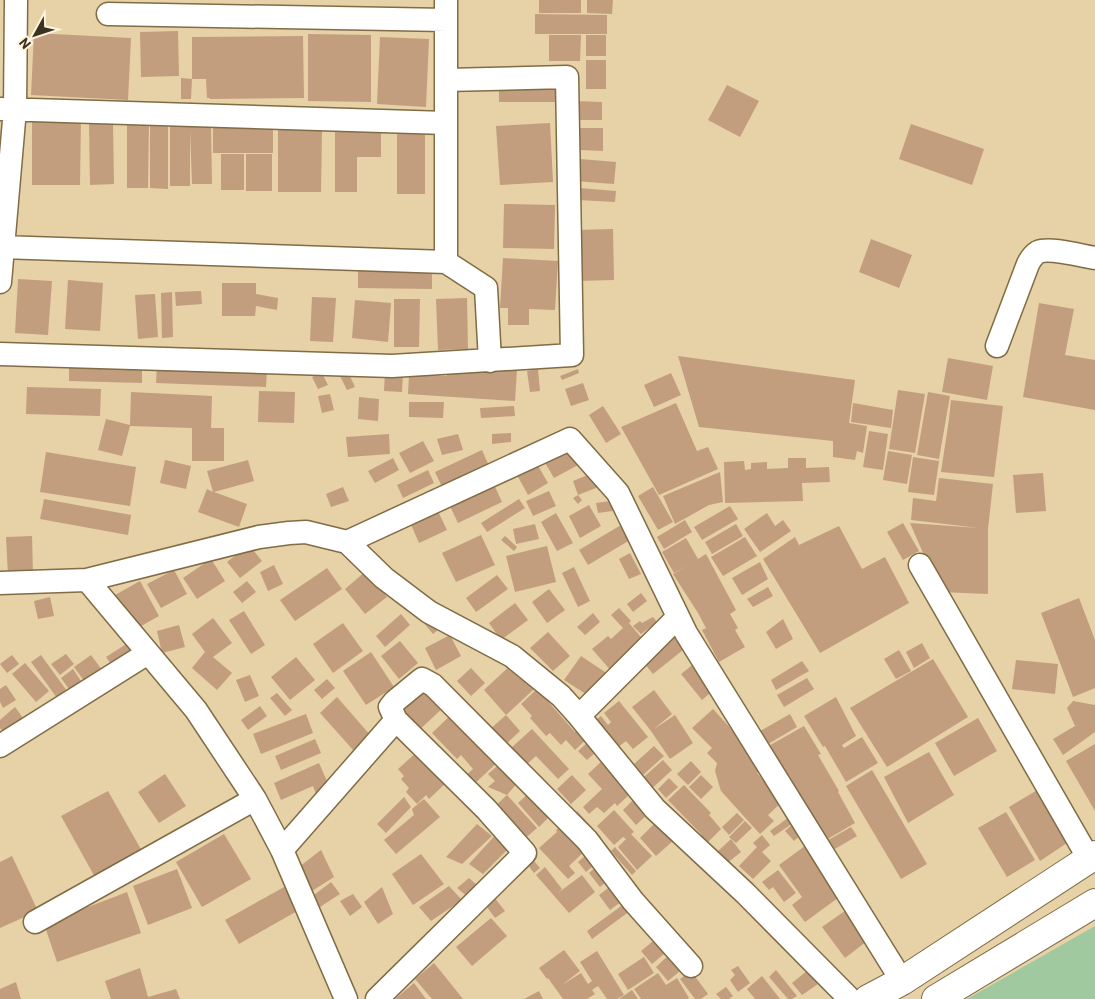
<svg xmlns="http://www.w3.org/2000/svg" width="1095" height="999" viewBox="0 0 1095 999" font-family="Barlow,sans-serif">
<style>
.green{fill:#a1c99f}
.building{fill:#c29e7e}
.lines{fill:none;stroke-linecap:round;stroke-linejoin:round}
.street-casing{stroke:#806c45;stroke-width:25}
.secondary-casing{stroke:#806c45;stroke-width:30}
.street{stroke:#fff;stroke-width:22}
.secondary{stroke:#fff;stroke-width:28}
</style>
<rect width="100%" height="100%" fill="#e7d1a7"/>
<path class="green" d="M1095,926v73h-128z"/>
<path class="building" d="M539,0h42v13h-42z
M587,0h26l-1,14 -25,-1z
M535,14l72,1v19h-72z
M178,31l1,45 -38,1 -1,-45z
M34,33l97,5 -3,62 -97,-5z
M308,34l63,1v67l-63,-1z
M549,35h32l-1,26h-31z
M586,35h20v21h-20z
M303,36l1,62 -94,1v-1h-3l-1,-19h-14v-42z
M380,37l49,2 -3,68 -49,-3z
M586,60h20v29h-20z
M181,78l11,1 -1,20h-10z
M499,81l56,2v19h-56z
M727,85l32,16 -19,36 -32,-17z
M574,101l28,1v18h-28z
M32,118h49l-1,67h-48z
M127,123h22l-1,65h-21z
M550,123l3,59 -53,3 -4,-59z
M89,124h24l1,60 -24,1z
M150,124h18v65l-18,-1z
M170,124l41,1 1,59h-20l-2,-55v57h-20z
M911,124l73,25 -12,36 -73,-26z
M213,126l60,1v26h-60z
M580,128h23v23l-23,-1z
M335,129l46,1v27h-24v35h-22z
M278,130h44l-1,62h-43z
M397,131l28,1v62h-28z
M221,154h23v36h-23z
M246,154h26v37h-26z
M580,159l36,3 -2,22 -40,-3 5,-11z
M579,188l37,3 -1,11 -37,-2z
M504,204l51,1 -1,44 -51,-1z
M613,229l1,51 -38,1v-51z
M871,239l41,16 -13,33 -40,-16z
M503,258l55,3 -3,49 -26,-1v16h-21v-17h-8z
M358,269l74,1v19l-74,-1z
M18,279l34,2 -4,54 -33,-2z
M68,280l35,3 -3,48 -35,-2z
M222,283h34v11l22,4 -1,12 -21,-4 -1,10h-33z
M201,291l1,13 -26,2 -1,-14z
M172,292l1,45 -11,1 -1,-45z
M155,294l3,43 -20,2 -3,-44z
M312,297l24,1 -3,44 -23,-1z
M467,298l1,51 -30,1 -2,-51z
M394,299h26l-1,48h-25z
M355,300l36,3 -3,39 -36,-4z
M1039,303l35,6 -9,46 30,5v50l-72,-13z
M678,356l177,24 -6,43 18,3 -4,27 -6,-2 -2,9 -22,-3v-16l-134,-14z
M948,358l45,8 -6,34 -45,-8z
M69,365l73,1v17l-73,-2z
M157,365l110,4 -1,18 -110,-4z
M448,365l69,5 -2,31 -107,-7 1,-19 38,1z
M346,368l9,19 -8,3 -9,-18z
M538,369l2,22 -10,1 -3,-21z
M578,369l1,4 -17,7 -2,-4z
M385,372l18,1 -1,19 -18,-1z
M322,373l6,12 -10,4 -6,-12z
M671,373l10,22 -27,12 -10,-22z
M583,383l6,17 -18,6 -6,-17z
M27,387l74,2 -1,27 -74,-2z
M898,390l27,4 -10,59 -26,-4z
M259,391l36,1 -1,31 -36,-1z
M131,392l81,4 -1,32h13v33h-32v-33l-62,-2 -8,30 -24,-6 8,-31 24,6z
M928,392l22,4 -11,63 -22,-4z
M330,394l4,16 -12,3 -4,-17z
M359,397l20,2 -1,22 -20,-2z
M951,400l52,6 -9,71 -53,-5 8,-53z
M409,402h35l-1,16 -34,-1z
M676,403l21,48 11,-4 10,22 -59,26 -38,-68z
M853,403l40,7 -2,18 -40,-6z
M514,406l1,10 -34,2 -1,-10z
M603,406l18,28 -15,9 -17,-28z
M869,431l19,3 -5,36 -20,-3z
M511,433v9l-19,2v-10z
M389,434l1,20 -42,3 -2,-20z
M458,434l5,16 -21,5 -5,-16z
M423,441l11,20 -24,12 -11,-20z
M570,447l10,17 -26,14 -10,-17z
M482,450l7,16 -47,21 -7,-15z
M888,451l24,4 -5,29 -24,-4z
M46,452l90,15 -6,39 -90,-14z
M913,457l26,4 -5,34 -26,-3z
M393,458l6,12 -24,13 -7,-12z
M788,458h18v10l23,-1 1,15 -28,1 1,18 -78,2 -1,-41 20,-1 1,9 6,-1v-6l16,-1v7l21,-1z
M165,460l26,6 -5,23 -26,-6z
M248,460l6,21 -40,11 33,12 -8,23 -41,-15 9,-23 6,3 -6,-21z
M537,464l11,19 -20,12 -11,-20z
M428,470l6,13 -31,15 -6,-13z
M595,472l6,14 -23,9 -5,-14z
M720,472l3,30 -14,3 -34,19 -12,-28z
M1043,473l3,38 -30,2 -3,-38z
M939,478l54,6 -5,45v65l-48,-2 -30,-69 69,5 -68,-8 2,-22 23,3z
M492,480l10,22 -44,21 -10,-21z
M343,487l6,14 -18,6 -5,-13z
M653,487l20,35 -15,8 -20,-34z
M549,491l7,15 -23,10 -7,-15z
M578,495l4,5 -4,4 -5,-6z
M44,499l87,16 -3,20 -88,-16z
M519,499l6,9 -38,24 -6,-9z
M618,500l2,10 -22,3 -2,-10z
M589,505l12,21 -21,12 -11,-22z
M730,506l8,13 -36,21 -8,-13z
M436,507l11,23 -28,13 -10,-23z
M556,513l17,30 -16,8 -16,-29z
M767,513l8,13 8,-6 8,11 -31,21 -16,-23z
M685,520l7,12 -28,17 -7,-12z
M903,523l16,28 -16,9 -16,-28z
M535,524l4,15 -23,5 -3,-15z
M736,524l7,12 -31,18 -7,-12z
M621,525l9,15 -42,25 -9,-15z
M839,526l23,43 23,-12 24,46 -89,50 -57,-94 32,-22 4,8z
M481,535l14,30 -39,17 -14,-29z
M32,536l1,38 -25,1 -2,-38z
M505,536l12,11 -3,4 -13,-11z
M745,537l12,19 -34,20 -12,-19z
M686,538l12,21 8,-5 30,56 -6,4 8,14 -3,2 10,17 -26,15 -17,-32 4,-2 -8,-15 -25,-39 16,-9 -15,8 -12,-21z
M249,545l13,16 -22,17 -13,-16z
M547,546l9,36 -41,10 -9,-36z
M630,553l11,21 -12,5 -10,-20z
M211,559l14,22 -28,18 -14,-21z
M760,562l8,17 -26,16 -10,-17z
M274,565l9,19 -15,7 -8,-19z
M574,567l16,34 -12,6 -16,-34z
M327,568l15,21 -47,32 -15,-21z
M174,570l13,24 -26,14 -14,-24z
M366,571l21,26 -22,17 -20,-25z
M497,575l11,14 -32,23 -10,-14z
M140,581l19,35 -25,14 -19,-35z
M247,581l9,11 -14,11 -9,-11z
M768,587l5,9 -20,11 -6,-8z
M549,589l16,21 -18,13 -15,-21z
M641,593l6,8 -14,11 -6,-8z
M50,597l4,19 -16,3 -4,-18z
M1079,598l16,42v48l-22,9 -32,-84z
M515,603l13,17 -27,20 -12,-17z
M619,608l12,13 -2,2 17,20 -33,30 -21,-24 16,-13 3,3 12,-11 -12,-13z
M244,611l21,34 -14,9 -22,-34z
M423,612l15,18 -5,4 -15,-18z
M593,613l7,9 -15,13 -8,-8z
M401,614l9,11 -25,22 -9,-11z
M653,617l4,5 -16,12 -8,-8 7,-5 2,2z
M213,618l19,25 -19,14 19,16 -15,17 -25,-22 13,-16 -13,-18z
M783,619l10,20 -17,10 -10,-17z
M343,623l20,28 -30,22 -20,-29z
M179,625l6,22 -23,6 -5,-22z
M674,628l14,18 -35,28 -14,-17z
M548,632l22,24 -17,15 -23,-23z
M450,635l11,21 -25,14 -11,-22z
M131,641l8,12 -25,15 -8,-11z
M400,641l18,22 -19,16 -18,-23z
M922,643l8,15 -16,10 -8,-16z
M899,650l12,21 -15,8 -12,-20z
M371,652l23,35 -28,18 -23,-34z
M66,654l8,10 -14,11 -9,-11z
M12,655l7,9 -12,9 -7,-9z
M41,655l26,36 -10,7 -26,-36z
M91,655l11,15 -17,12 -11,-15z
M581,656l27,18 -16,24 -28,-18z
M296,657l19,23 -25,20 -19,-23z
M933,659l35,58 -81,50 -37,-59z
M1016,660l42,4 -3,30 -43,-5z
M802,661l7,10 -33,19 -5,-10z
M696,662l21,25 -15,13 -21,-26z
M25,663l24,28 -13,11 -24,-28z
M512,664l22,25 -28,26 -22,-25z
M471,668l14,15 -14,13 -14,-15z
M73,669l8,12 -12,8 -8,-11z
M250,675l9,21 -14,6 -9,-22z
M807,678l7,11 -30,18 -7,-12z
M327,679l8,9 -13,11 -8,-9z
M6,685l10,15 -13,8 -3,-6v-13z
M427,685l19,20 -30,28 -19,-20z
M537,689l38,43 7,-7 9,10 -16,15 -9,-10 -5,5 -11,-12 -4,3 -16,-18 2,-2 -11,-12z
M654,690l18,24 -18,15 21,-14 18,28 -23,16 -19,-28 -19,-24z
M277,693l15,17 -7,6 -15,-18z
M337,697l34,39 -17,15 -34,-38z
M836,697l20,39 -14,9 2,3 18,-11 16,26 -32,19 -21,-36 -2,1 -19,-31z
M619,701l29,36 -15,12 -7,-8 -14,11 -20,-29 9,-7 7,9 3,-3 -7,-9z
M1073,701l22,4v27l-32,23 -10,-16 22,-13 -8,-18z
M260,706l7,10 -19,14 -7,-10z
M15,707l8,11 -19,15 -4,-5v-8z
M713,709l52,57 -8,7 26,28 -15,14 6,6 -14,13 -39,-43 -6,-20 2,-8 -10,-10 5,-5 -20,-20z
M456,710l45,49 -29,27 -8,-9 9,-8 -12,-14 -4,4 -25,-26z
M306,714l7,19 -52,21 -8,-20z
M790,714l7,13 -34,20 -8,-13z
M506,715l14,16 -17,16 -15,-16z
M978,718l19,33 -43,25 -19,-33z
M804,726l17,28 -3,1 21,36 -1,1 17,31 -29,17 -61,-92z
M532,729l37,40 -11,10 -22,-23 -11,10 -15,-17z
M315,739l6,14 -40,17 -6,-14z
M589,741l9,9 -11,10 -9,-9z
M1095,744v67l-29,-50z
M654,746l10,10 -21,19 -9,-11z
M418,751l29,31 -18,17 -3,-4 -9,9 -11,-12 3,-4 -8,-9 3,-3 -6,-7z
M929,752l25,43 -46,28 -24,-46z
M604,759l14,15 -4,4 15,17 -12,11 -2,-3 -11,10 -7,-6 -8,7 -6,-7 19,-18 -14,-15z
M663,760l9,10 -25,23 -10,-10z
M503,761l17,19 -13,15 30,33 -15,13 -30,-32 15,-14 -19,-8 7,-6 -7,-7z
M691,761l10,11 -13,13 -11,-11z
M319,763l11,25 -14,6 -3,-8 -32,14 -7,-17z
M872,770l55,94 -26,15 -55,-93z
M165,774l21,32 -27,17 -21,-31z
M572,775l14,15 -15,14 -14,-15z
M701,775l12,12 -12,12 -12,-12z
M669,778l9,9 -12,11 -8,-9z
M684,785l27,28 -2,2 12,14 -14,14 -7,-7 2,-1 -34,-35z
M1039,789l31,52 -30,20 -31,-54z
M108,791l35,62 -47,26 -35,-63z
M529,793l21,23 -11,11 -21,-24z
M404,797l7,10 -25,26 -9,-9z
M636,797l14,15 -14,13 -13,-15z
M424,799l16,18 -44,37 -12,-14 30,-25 -2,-6z
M614,810l20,22 -3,2 21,22 -15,14 -19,-23 8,-8 -3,-2 -9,8 -17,-19z
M577,811l24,26 -5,5 -23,-27z
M1006,812l29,48 -28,17 -29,-49z
M737,813l7,7 -15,15 -7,-8z
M792,815l13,16 -11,10 -9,-10 11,-10 -22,15 -4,-5z
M657,821l17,19 -18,16 -16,-18z
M745,821l7,7 -16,15 -7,-6z
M566,822l23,25 -20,19 6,7 -7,6 -29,-31 18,-16 -1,-2z
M477,824l15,12 -30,28 -16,-7z
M851,827l6,9 -29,17 -5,-10z
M499,831l13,14 -29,29 -14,-10z
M224,834l27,45 -49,28 -26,-45z
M762,835l8,10 -8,7 9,9 -18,18 -14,-13 18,-19 -4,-4z
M731,839l10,13 -15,12 -10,-11z
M805,846l37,49 -37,27 -13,-17 10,-8 -23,-32z
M615,847l21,24 -4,4 -21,-24z
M321,850l13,27 -22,14 -13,-24z
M591,851l8,10 -13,11 -8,-10z
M421,854l23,30 -31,21 -21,-31z
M529,855l11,13 -6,5 -10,-13z
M12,856l26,55 -38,17v-66z
M599,864l12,14 -11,9 -11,-14z
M545,867l17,22 -4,4 24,-18 13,17 -26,21 -33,-38z
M177,869l15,39 -44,17 -15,-39z
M778,870l18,23 -12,9 -11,-15 -4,3 -7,-8z
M469,878l10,9 -11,10 -11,-9z
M331,882l9,12 -20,13 -6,-12z
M286,886l13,24 -60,34 -14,-24z
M449,886l13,14 -31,21 -12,-14z
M611,886l11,15 -12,9 -11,-15z
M382,887l11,27 -15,10 -14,-22z
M127,892l14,41 -84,29 -13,-38z
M490,892l15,19 -10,7 -14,-19z
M353,894l9,13 -12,9 -10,-15z
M624,904l10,4 -42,31 -5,-8z
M849,908l22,30 -26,20 -23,-31z
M491,918l16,18 -35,30 -16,-19z
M658,937l12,12 -18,15 -11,-13z
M564,950l16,21 -18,14 19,-12 7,11 4,-3 -12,-19 17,-11 27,44 -7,4h-10l-9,-13 -6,4 3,4 -8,5h-24l-15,-21 -1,1 -8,-11z
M672,952l13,15 -17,14 -12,-14z
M644,957l10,16 -26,17 -10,-16z
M434,963l17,21 12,15h-31l-17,-20z
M738,966l12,17 -12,9 -8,-12 5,-5 -4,-5z
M140,968l8,29 28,-8 4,10h-69l-6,-18z
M776,970l21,26 -5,3h-4l-19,-22z
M808,970l10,14 -16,11 -10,-12z
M691,971l17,23 -7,5h-6l-15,-20z
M658,973l8,12 11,-7 12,20 -2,1h-46l-7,-10z
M762,976l18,23h-25l-8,-10z
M16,982l5,17h-21v-10z
M414,983l12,16h-31z
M726,987l7,9 -4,3h-8l-5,-5z
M632,990l6,9h-19z
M539,991l4,8h-19z"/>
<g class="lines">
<g class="street-casing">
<path id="street" d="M108,14l338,6
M0,109l446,14
M0,247l446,15 40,26 4,73
M446,262v-262
M0,282l15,-173 1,-109
M997,346l31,-82c2,-4 5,-9 10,-12 12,-5 44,4 57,6
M0,354l392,12 180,-11 -5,-278 -121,3
M347,542l223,-103 48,54 68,140 216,348
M920,565l169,294
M87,580l109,130 59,89 27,51 64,149
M0,583l87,-3 172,-43 30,-4 17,-1 41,10 37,36 45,34 83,44 49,40 18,20 76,93 90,84 105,106
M579,716l99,-99
M396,720l-6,-13 4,-5 28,-23 11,6 154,155 46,61 58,65
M0,746l148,-93
M282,850l114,-130 90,89 39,44 -148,146
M35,922l220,-123"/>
</g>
<g class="secondary-casing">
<path id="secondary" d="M868,999l34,-18 193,-126
M936,999l159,-96"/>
</g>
<use href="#street" class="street"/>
<use href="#secondary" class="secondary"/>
</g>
<g transform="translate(35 35) rotate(230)" stroke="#fff4de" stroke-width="4" paint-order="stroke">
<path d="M0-4L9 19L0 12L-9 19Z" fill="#3b3221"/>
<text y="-8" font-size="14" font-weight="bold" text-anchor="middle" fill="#3b3221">N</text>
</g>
</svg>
